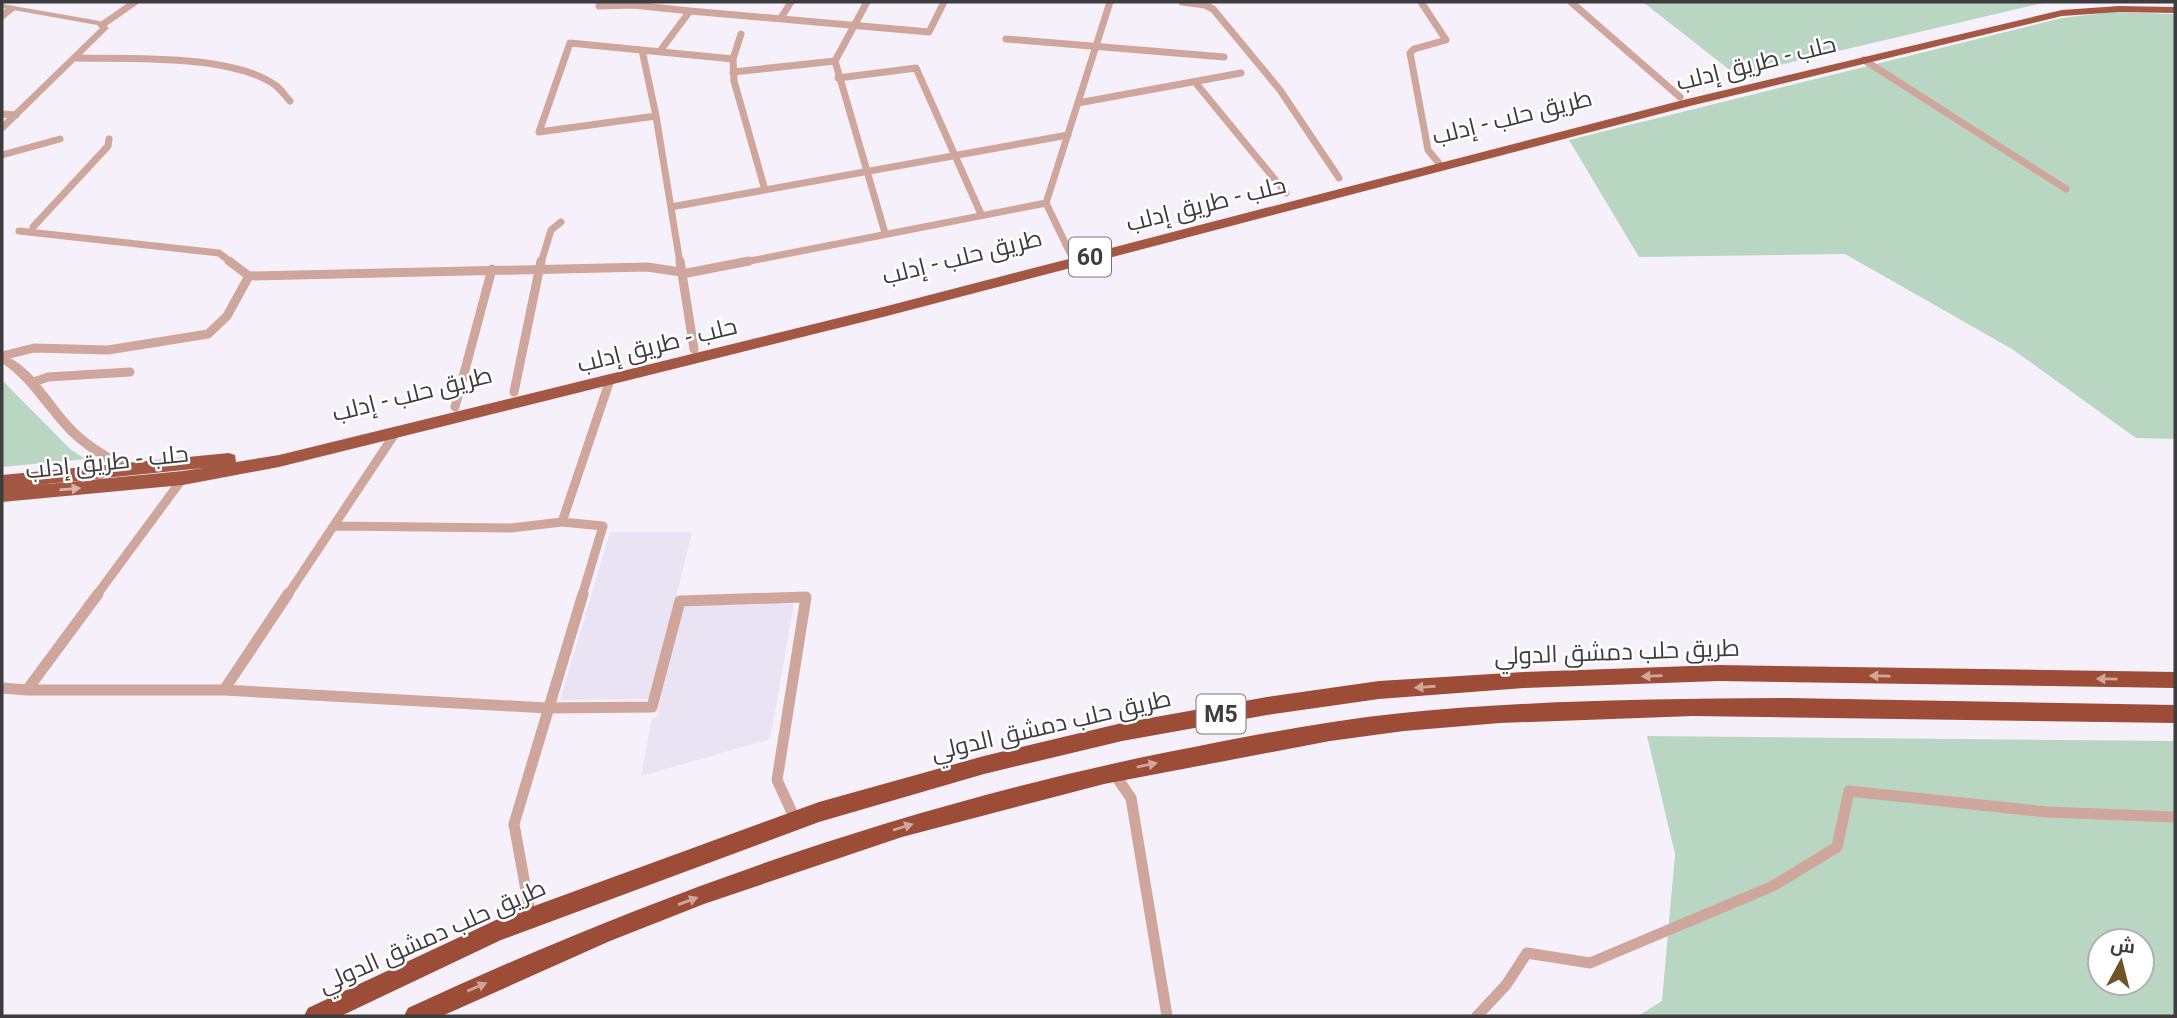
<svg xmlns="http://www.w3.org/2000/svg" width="2177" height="1018" viewBox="0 0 2177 1018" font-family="Roboto,Cairo,sans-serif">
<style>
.built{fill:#eae3f3}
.green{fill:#b9d6c2;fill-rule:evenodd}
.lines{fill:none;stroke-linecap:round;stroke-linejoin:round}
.minor-far2{stroke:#cfa69b;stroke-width:7}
.minor-far1{stroke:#cfa69b;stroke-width:9}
.minor{stroke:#cfa69b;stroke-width:11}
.tertiary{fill:#cfa69b;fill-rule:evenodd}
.trunk{fill:#a45844;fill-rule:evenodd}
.motorway{fill:#9c4c37;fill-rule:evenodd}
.oneway{fill:#d6b4ab}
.oneway2{fill:#cea69b}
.labels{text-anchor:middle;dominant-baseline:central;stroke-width:5;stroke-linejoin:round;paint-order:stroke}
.shield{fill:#fff;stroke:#777679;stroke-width:2}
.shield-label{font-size:23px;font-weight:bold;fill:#3d3c3f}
.street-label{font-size:24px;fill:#3d3c3f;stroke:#fff}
</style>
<rect width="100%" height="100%" fill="#f5f0fa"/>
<path class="built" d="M610,532h82l-41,167 -91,1z
M794,604l-24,135 -129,37 11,-58 5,-1 23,-106 7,-6z"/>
<path class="green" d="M1643,2h404l-311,73z
M2113,12l62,2v425l-39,-1 -124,-89 -167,-95 -206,3 -70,-117 493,-122z
M2,380l68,69 15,10 -83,8z
M1647,736l528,5v275h-537l24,-15 13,-147zM2100,941h42v42h-42z"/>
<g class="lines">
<path class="minor-far2" d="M867,2l-32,59 50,172
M1182,2l23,3 8,4 67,81 59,88
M1421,2l25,38 -32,9 -4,4 18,97 14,17
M1571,2l109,95
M599,6l34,-1 57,6
M2,16l9,-7
M781,18l10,-16
M102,25l33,-23
M741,34l-8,25 1,22 31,109
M1006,39l218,18
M642,50l14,66 24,147
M660,51l30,-40 239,21 15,-30
M76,58c53,1 156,-4 199,27 6,4 10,11 15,16
M1864,60l202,129
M733,72l102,-11
M838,78l78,-10 65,146
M1195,82l91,111
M1078,103l163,-30
M2,114l14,1
M656,116l-117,16 31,-89 163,16
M2,155l58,-16
M671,207l397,-72
M33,227l75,-81 1,-7
M19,231l200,22 13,10
M1070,253l-24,-50 64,-201
M541,263l10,-33 10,-8
M740,263l306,-60"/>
<path class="minor-far1" d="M680,261l14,88
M682,274l67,-13
M249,276l398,-9 34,5
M2,356l32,-8 74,2 100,-16 19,-18 22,-40 -20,-15
M34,382l14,-5 82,-5
M514,392l27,-131
M455,407l37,-138
M334,526l177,2 51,-6
M96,596l87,-118
M287,596l109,-164
M582,596l21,-70 -41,-4 48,-142"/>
<path class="minor" d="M98,594l-71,96h197l323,18 105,-1 28,-106 126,-4 -29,183 19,41
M2,688l25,2
M224,690l64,-96
M1113,772l18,26 36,218
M531,918l-17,-94 69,-230
M1477,1016l29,-31 21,-32 63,10 183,-77 64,-39 12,-56 198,21 128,5"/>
<path class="tertiary" d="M2,4l98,17 9,7 -104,102 -3,1v-8l98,-95 -3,-3 -95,-17z
M2,354c33,13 50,50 74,74 16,16 36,26 55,38l2,3 -2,3h-8c-19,-11 -39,-22 -54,-37 -24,-24 -39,-53 -67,-72z"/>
<path class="trunk" d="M2119,6l56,1v6l-56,-1 -57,4 -174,42 -198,48 -803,210 -608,151 -96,18 -181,17v-27l227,-22 6,2 1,7 43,-7 608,-149 796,-206 379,-90zM203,468l-20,3 -156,15z"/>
<path class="motorway" d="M1719,665l456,7v16l-456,-7 -195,7 -145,11 -112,16 -145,26 -138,33 -165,48 -318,118 -160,76h-37l4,-8 188,-88 323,-118 165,-46 138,-33 145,-26 112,-16 145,-9z
M1789,698l386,7v18l-482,-7 -193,7 -96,8 -74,10 -226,43 -202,53 -198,67 -94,37 -168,75h-38l4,-8c246,-114 494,-202 760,-256 77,-15 155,-31 234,-39 128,-13 258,-14 387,-15z"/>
</g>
<defs><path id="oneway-solid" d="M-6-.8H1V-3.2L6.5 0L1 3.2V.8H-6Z" transform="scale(1.75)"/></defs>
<use class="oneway" href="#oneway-solid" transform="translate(70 489) rotate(-5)"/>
<g class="oneway2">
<use href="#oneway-solid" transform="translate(1652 676) rotate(178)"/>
<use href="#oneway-solid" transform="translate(1880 676) rotate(-179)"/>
<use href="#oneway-solid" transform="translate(2107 679) rotate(-179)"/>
<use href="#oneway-solid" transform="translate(1425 687) rotate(176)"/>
<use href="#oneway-solid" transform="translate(1147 765) rotate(-11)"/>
<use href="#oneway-solid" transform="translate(903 827) rotate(-17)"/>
<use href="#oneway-solid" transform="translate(688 901) rotate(-20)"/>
<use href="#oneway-solid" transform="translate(477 987) rotate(-23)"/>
</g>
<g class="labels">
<g class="shield">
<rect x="1069" y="237.5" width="42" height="39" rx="5"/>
<rect x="1196.5" y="694.5" width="49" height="39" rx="5"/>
</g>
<g class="shield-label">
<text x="1090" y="257">60</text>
<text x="1221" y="714">M5</text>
</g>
<g class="street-label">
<text transform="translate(1756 63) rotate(-14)">حلب - طريق إدلب</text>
<text transform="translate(1512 117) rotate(-14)">طريق حلب - إدلب</text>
<text transform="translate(1206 204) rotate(-14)">حلب - طريق إدلب</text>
<text transform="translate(962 257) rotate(-14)">طريق حلب - إدلب</text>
<text transform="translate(657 345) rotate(-14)">حلب - طريق إدلب</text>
<text transform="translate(412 394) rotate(-14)">طريق حلب - إدلب</text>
<text transform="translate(107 462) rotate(-6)">حلب - طريق إدلب</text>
<text transform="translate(1617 652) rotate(-2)">طريق حلب دمشق الدولي</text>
<text transform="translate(1051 725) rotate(-13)">طريق حلب دمشق الدولي</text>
<text transform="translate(432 936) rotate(-24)">طريق حلب دمشق الدولي</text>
</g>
</g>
<rect width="2177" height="1018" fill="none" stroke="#3d3c3f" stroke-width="7"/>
<g transform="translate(2121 962) rotate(7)"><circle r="33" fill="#ffffff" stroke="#b1b1b2" stroke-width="2"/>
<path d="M0-5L12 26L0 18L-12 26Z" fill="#6f5426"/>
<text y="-10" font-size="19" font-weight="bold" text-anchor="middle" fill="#3d3c3f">ش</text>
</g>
</svg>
